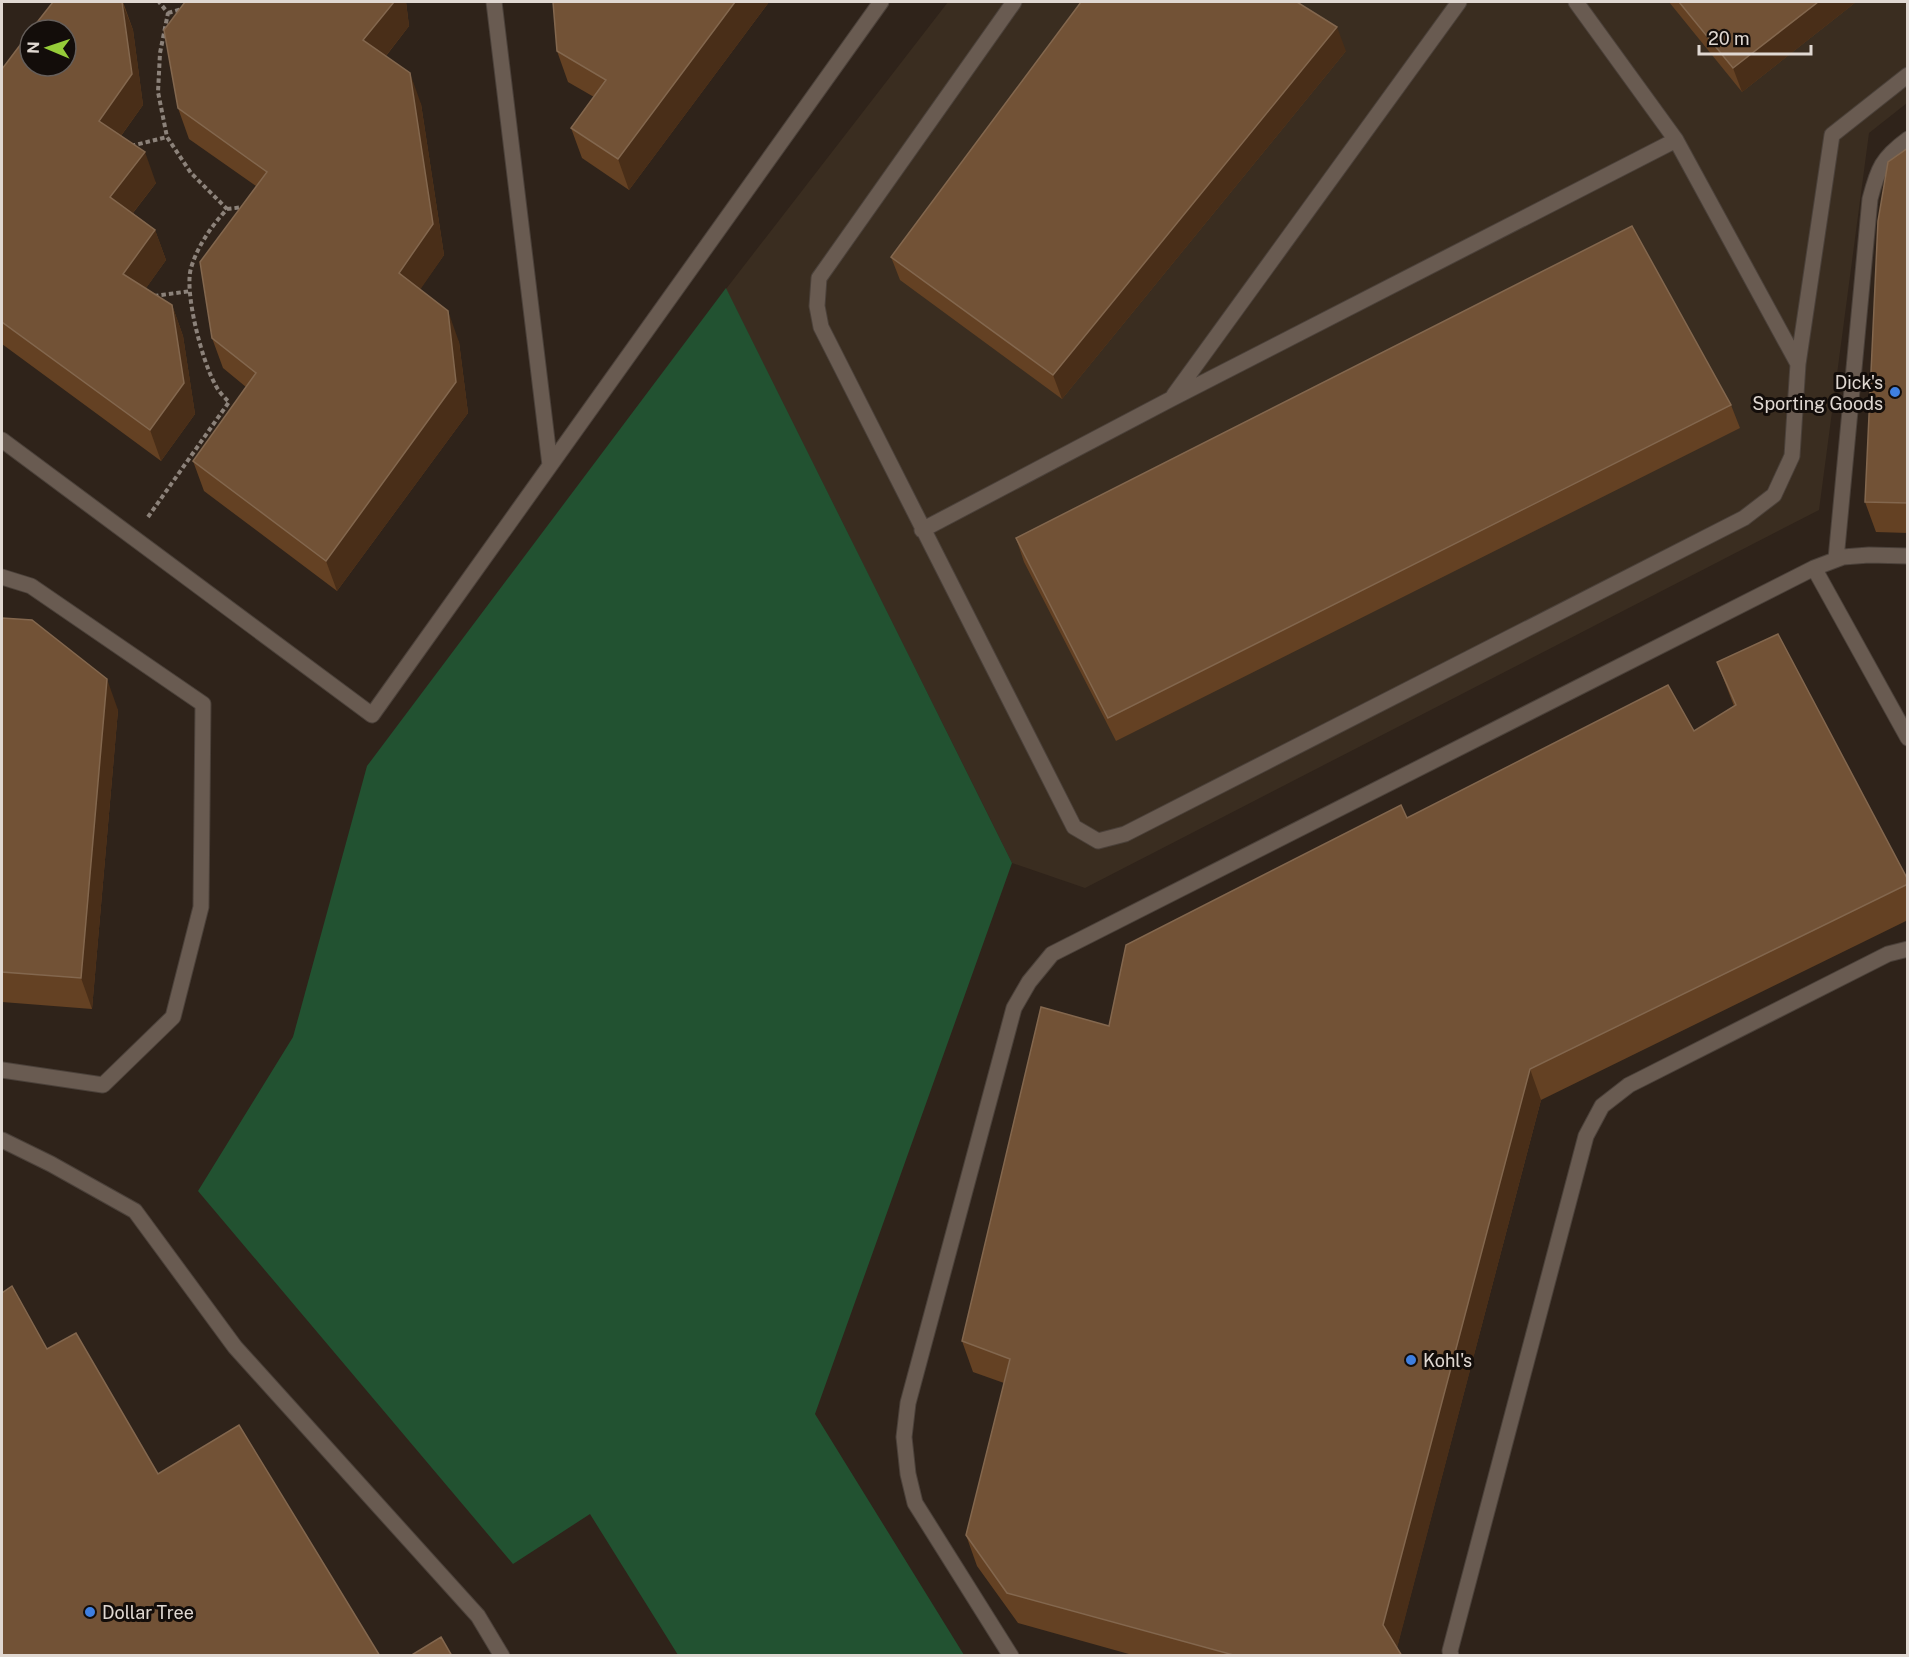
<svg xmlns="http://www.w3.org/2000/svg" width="1909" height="1657" viewBox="0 0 1909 1657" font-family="'Public Sans',sans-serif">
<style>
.industrial{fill:#3a2d20}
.green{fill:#225231}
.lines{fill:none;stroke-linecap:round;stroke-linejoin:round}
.service-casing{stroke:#4b413a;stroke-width:17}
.path{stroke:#8c827a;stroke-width:4;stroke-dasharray:4.5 3;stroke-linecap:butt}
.service{stroke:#695b51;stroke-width:15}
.wall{fill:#644123}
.shaded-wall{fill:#492e18}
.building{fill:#725236;stroke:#83674e;stroke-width:1.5}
.shop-dot{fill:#3f7fe0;stroke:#130d0a;stroke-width:2}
.labels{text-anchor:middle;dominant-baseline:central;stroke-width:6;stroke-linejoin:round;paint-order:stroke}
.poi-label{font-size:18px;fill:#e0d8d2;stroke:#130d0a;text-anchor:start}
</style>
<rect width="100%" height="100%" fill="#2f231a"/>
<path class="industrial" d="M948,2h959v101l-38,30 -50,377 -734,378 -73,-25 -286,-574z"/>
<path class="green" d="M726,288l286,575 -197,551 149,241h-286l-88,-141 -77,50 -315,-373 95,-154 74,-271z"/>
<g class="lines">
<g class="service-casing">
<path id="service" d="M494,2l56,463
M1014,2l-195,276 -2,28 4,21 253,500 24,14 27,-7 619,-316 30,-23 18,-39 6,-92 34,-229 76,-60
M1576,2l100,138 122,224
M1174,395l285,-393
M2,440l370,275 509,-713
M922,530l249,-131 505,-259
M1836,559l34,-360c8,-31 12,-41 38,-60
M1814,568l94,170
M2,577l29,9 172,118 -2,203 -28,110 -70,68 -101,-15
M2,1140l49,24 84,47 100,136 243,269 24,40
M1011,1656l-96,-153 -7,-29 -4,-37 4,-34 106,-395 15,-26 23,-28 762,-386 29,-11 26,-2 39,1
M1451,1656l-1,-5 136,-515 16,-30 27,-21 12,-6 247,-125 20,-5"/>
</g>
<path class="path" d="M168,13l14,-4
M131,146l36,-9
M227,209l17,-2
M154,296l37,-5
M148,517l81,-115c-5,-5 -11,-11 -14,-18 -13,-23 -31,-92 -24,-116 7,-23 20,-41 36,-59l-36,-36 -24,-36 -9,-45 2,-39 8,-40 -9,-11"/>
<use href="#service" class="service"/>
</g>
<path class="wall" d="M53,2h70l10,28 10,75 -22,31 35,47 -23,30 22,17 11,30 -20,28 26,17 11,31 12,78 -34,47 -159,-117v-275z
M185,2h221l3,24 -23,30 35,48 23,151 -24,34 39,53 9,71 -131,178 -133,-100 -11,-30 53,-74 -23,-19 -11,-30 44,-152 -67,-47 -11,-31z
M769,2l-140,188 -47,-32 -11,-30 23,-31 -26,-15 -11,-31z
M1669,2h187l-114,90z
M1346,51l-284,348 -162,-119 -9,-23z
M1908,148v385l-32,-1 -11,-30z
M1731,405l9,23 -624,313 -92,-179 -8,-24z
M2,618l116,92 -26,299 -90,-7z
M1717,662l191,218v40l-367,180 -144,547 5,9h-266l-118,-33 -41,-57 -11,-31 38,-152 -31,-11 -11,-31 147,-315 298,-208 287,-87 40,-25z"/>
<path class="shaded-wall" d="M122,2l11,28 10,75 -33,46 -11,-30z
M394,2h12l3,24 -35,45 -11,-31z
M735,2h34l-140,188 -11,-31z
M1818,2h38l-114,90 -9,-24z
M1337,27l9,24 -284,348 -9,-24z
M410,73l11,31 23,151 -33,48 -12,-30z
M145,152l11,31 -35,45 -11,-31z
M155,230l11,30 -32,45 -11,-31z
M172,305l11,31 12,78 -34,47 -11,-31z
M448,311l11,31 9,71 -131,178 -11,-30z
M107,679l11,31 -26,299 -11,-31z
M1530,1069l11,31 -146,556 -12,-31z"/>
<path class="building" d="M53,2h69l10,72 -33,47 46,31 -35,45 45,33 -32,44 49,31 12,78 -34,47 -148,-108v-253l28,-37v34h36v-36h-35z
M185,2h209l-31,38 47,33 23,151 -34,49 49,38 8,71 -130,179 -133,-100 63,-88 -44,-35 -12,-76 67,-90 -89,-64 -14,-78z
M553,2h182l-117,157 -47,-31 35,-48 -49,-29z
M1081,2h216l40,25 -284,348 -162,-118z
M1679,2h139l-85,66z
M1908,148v355l-43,-1 13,-281 10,-59z
M1632,226l99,179 -623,313 -92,-180z
M2,618l30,2 75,59 -26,299 -79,-6z
M1778,634l130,246v4l-378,185 -147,556 19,31h-165l-230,-63 -41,-58 44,-176 -48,-18 79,-334 68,19 17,-81 275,-140 6,13 261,-133 26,46 42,-26 -19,-43z
M12,1286l35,63 29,-16 82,141 81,-49 141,231h-378v-363z
M441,1637l11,19h-42z"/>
<g class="shop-dot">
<circle cx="1895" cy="392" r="6"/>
<circle cx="1411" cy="1360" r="6"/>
<circle cx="90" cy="1612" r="6"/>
</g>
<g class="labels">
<g class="poi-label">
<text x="1883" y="382" text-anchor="end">Dick's<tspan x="1883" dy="21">Sporting Goods</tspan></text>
<text x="1423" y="1360">Kohl's</text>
<text x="102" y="1612">Dollar Tree</text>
</g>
</g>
<rect width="1909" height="1657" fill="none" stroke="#e0d8d2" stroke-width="6"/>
<g transform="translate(48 48) rotate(272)"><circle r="28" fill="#130d0a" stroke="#655e5a" stroke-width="1.5"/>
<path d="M0-4.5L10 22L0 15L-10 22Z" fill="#96cc39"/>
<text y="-9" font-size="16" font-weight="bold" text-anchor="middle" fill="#e0d8d2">N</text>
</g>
<path d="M1699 45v9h112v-9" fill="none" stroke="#e0d8d2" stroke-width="3"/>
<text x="1708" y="45" font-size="18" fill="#e0d8d2" stroke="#130d0a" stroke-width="4.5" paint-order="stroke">20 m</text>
</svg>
